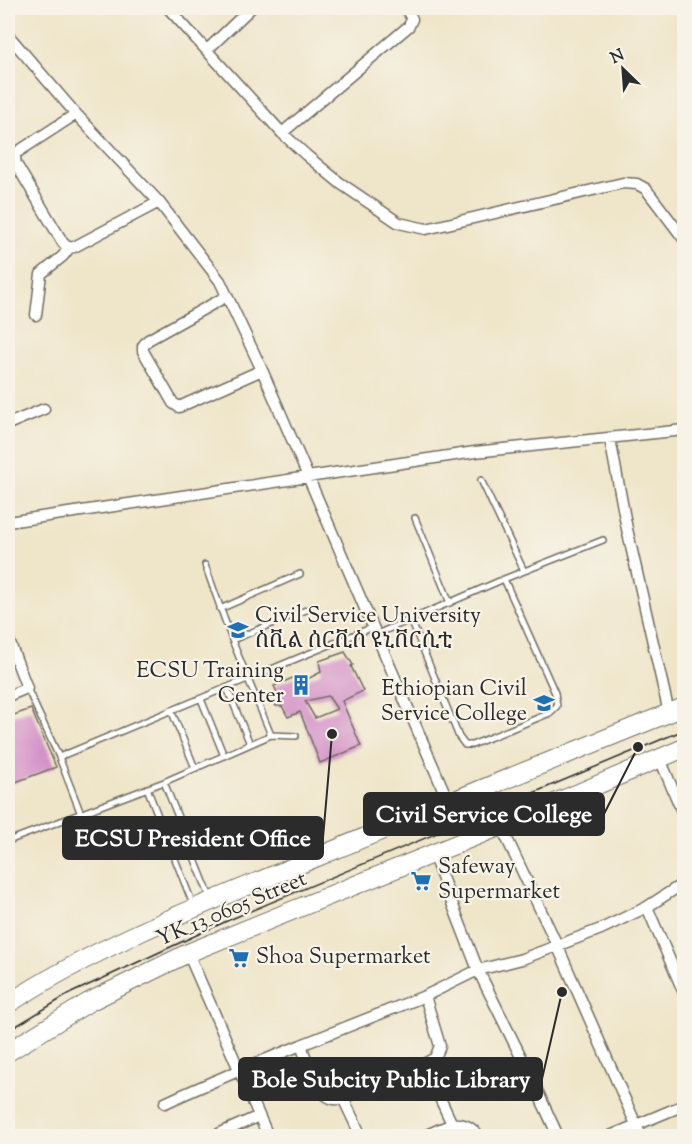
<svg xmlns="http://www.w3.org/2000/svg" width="692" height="1144" viewBox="0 0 692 1144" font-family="'Sorts Mill Goudy','Noto Serif Ethiopic',serif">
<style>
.building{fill:#d492c8;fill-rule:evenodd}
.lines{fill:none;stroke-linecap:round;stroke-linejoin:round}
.service-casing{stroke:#706c62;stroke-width:8}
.minor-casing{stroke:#706c62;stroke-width:13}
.primary-casing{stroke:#706c62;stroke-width:20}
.service{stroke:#fff;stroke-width:5}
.minor{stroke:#fff;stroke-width:10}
.primary{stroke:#fff;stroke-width:18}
.tram{stroke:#2b2b2b;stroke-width:1.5}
.labels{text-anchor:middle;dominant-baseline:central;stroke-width:4.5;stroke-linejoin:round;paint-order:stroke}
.poi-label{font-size:22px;fill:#2b2b2b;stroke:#f7f3e8;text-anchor:start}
.street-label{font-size:22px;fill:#2b2b2b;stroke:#f7f3e8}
.leader{fill:none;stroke:#2b2b2b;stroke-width:2}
.callout-dot{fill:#2b2b2b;stroke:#f7f3e8;stroke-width:2}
.callout{fill:#2b2b2b;stroke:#2b2b2b;stroke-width:2}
.callout-label{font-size:24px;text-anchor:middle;font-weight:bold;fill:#fff}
</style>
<rect width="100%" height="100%" fill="#f7f3e8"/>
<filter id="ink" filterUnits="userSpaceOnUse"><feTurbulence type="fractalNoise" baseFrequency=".0167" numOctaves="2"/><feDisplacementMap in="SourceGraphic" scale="12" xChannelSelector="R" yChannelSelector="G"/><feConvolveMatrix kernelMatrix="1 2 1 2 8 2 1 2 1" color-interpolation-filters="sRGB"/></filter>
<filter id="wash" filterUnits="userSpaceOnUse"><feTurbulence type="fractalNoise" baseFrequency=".008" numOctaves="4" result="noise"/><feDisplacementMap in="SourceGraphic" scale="24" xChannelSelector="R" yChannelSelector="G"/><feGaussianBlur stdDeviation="1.35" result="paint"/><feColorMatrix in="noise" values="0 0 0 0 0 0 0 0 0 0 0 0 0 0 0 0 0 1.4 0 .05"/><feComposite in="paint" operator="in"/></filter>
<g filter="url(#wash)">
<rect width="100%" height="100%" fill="#efe5c9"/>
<g id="blocks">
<path class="building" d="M345,652l8,13 -2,1 12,25 -21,10 19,45 -41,17 -20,-51 -12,5 -6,-11h-6l-5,-8 7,-3 -4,-9 21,-9 3,7 23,-12 -2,-11zM328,696l9,13 -22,9 -10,-17z
M31,709l25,58 -48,18v-68z"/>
</g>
</g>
<g filter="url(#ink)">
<use href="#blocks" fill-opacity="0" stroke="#706c62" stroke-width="1.5"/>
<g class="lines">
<g class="service-casing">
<path id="service" d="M481,480l43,91
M415,518l35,85
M205,565l27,75 39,95
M220,609l80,-35
M411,620l48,117 6,8h7l78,-32 7,-7 -2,-13 -51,-114
M377,634l127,-55 99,-39
M232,640l84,-34
M27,688l32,69 22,57
M227,688l23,56
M201,699l23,57
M171,710l24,58
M59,757l314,-130
M164,782l46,115
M147,788l47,119
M8,841l156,-59 107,-47 25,1"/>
</g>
<g class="minor-casing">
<path id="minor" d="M168,8l114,125 24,22 34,28 59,40 27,6 197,-46 14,1 9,5 38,50
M8,35l68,79 83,88 61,79 42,89 187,433
M207,50l44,-42
M76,114l-60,39 -1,5 1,6 47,79 6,5 5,-1 85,-45
M282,133l127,-107 3,-7 -6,-11
M227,296l-79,44 -5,6v5l30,52 6,4 83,-37
M36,315l5,-41 22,-18 6,-8
M8,424l36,-15
M610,439l17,90 42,184
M8,522l467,-70 209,-22
M8,638l19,50 -19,8
M660,759l24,57
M501,826l56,119 84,191
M433,854l45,116 44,-11 79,-30 46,-22 37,-24
M647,907l37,86
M188,953l80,183
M425,996l53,-26 51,103 29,63
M301,1045l124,-49 15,50 -5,12 -11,6 28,60c11,-1 19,2 26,12
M343,1098l81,-34
M165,1103c45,-21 90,-39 136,-58 7,18 18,62 42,53l18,38
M214,1136l45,-20
M424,1136l28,-12
M610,1136l74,-31"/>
</g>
<g class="primary-casing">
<path id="primary" d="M8,1004c95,-62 202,-102 307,-146 123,-51 246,-102 369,-151
M8,1052l81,-50 99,-49 313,-127 183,-78"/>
</g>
<use href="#service" class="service"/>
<use href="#minor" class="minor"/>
<use href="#primary" class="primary"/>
<path class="tram" d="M8,1031l61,-37 160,-74 455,-190"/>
</g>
</g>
<defs>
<g id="school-bare" transform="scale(1.62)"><path d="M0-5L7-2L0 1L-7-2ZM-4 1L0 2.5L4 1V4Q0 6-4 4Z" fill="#1f6fb2" stroke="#f7f3e8" stroke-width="2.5" paint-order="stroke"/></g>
<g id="building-bare" transform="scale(1.62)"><path d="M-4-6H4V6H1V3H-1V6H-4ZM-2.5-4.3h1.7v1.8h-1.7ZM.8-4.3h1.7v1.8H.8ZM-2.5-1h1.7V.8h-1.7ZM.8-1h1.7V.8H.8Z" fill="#1f6fb2" stroke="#f7f3e8" stroke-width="2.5" paint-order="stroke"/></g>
<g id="university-bare" transform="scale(1.62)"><path d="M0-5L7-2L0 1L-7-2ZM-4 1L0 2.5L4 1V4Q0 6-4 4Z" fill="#1f6fb2" stroke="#f7f3e8" stroke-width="2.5" paint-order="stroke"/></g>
<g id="supermarket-bare" transform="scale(1.62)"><path d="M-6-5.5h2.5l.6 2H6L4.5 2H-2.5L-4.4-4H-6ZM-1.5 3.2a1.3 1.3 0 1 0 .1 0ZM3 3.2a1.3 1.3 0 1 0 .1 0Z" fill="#1f6fb2" stroke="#f7f3e8" stroke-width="2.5" paint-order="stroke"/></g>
</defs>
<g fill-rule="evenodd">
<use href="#school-bare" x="238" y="630"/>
<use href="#building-bare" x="301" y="685"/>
<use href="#university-bare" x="544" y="703"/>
<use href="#supermarket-bare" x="421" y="881"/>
<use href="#supermarket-bare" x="239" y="958"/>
</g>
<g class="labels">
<g class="poi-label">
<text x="255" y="617">Civil Service University<tspan x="255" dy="25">ስቪል ሰርቪስ ዩኒቨርሲቲ</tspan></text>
<text x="284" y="672" text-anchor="end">ECSU Training<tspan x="284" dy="25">Center</tspan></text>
<text x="527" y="690" text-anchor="end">Ethiopian Civil<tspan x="527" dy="25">Service College</tspan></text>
<text x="438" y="868">Safeway<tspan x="438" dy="25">Supermarket</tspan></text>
<text x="256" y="958">Shoa Supermarket</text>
</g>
<g class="street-label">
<text transform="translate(232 910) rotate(-23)">YK_13_0605 Street</text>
</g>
</g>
<path class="leader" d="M638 747L604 814M332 734L323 838M562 992L542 1079"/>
<g class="callout-dot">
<circle cx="638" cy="747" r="6"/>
<circle cx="332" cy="734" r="6"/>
<circle cx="562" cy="992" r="6"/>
</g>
<g class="callout">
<rect x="364" y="793" width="240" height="42" rx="6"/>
<rect x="63" y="817" width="260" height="42" rx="6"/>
<rect x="239" y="1058" width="303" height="42" rx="6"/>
</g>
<g class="callout-label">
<text x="484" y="822">Civil Service College</text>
<text x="193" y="846">ECSU President Office</text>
<text x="391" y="1087">Bole Subcity Public Library</text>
</g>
<rect width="692" height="1144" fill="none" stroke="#f7f3e8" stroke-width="30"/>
<g transform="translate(623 69) rotate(335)" stroke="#f7f3e8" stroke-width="4.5" paint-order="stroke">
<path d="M0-4.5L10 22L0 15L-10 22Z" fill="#2b2b2b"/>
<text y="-9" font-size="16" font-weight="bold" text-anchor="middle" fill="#2b2b2b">N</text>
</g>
</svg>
